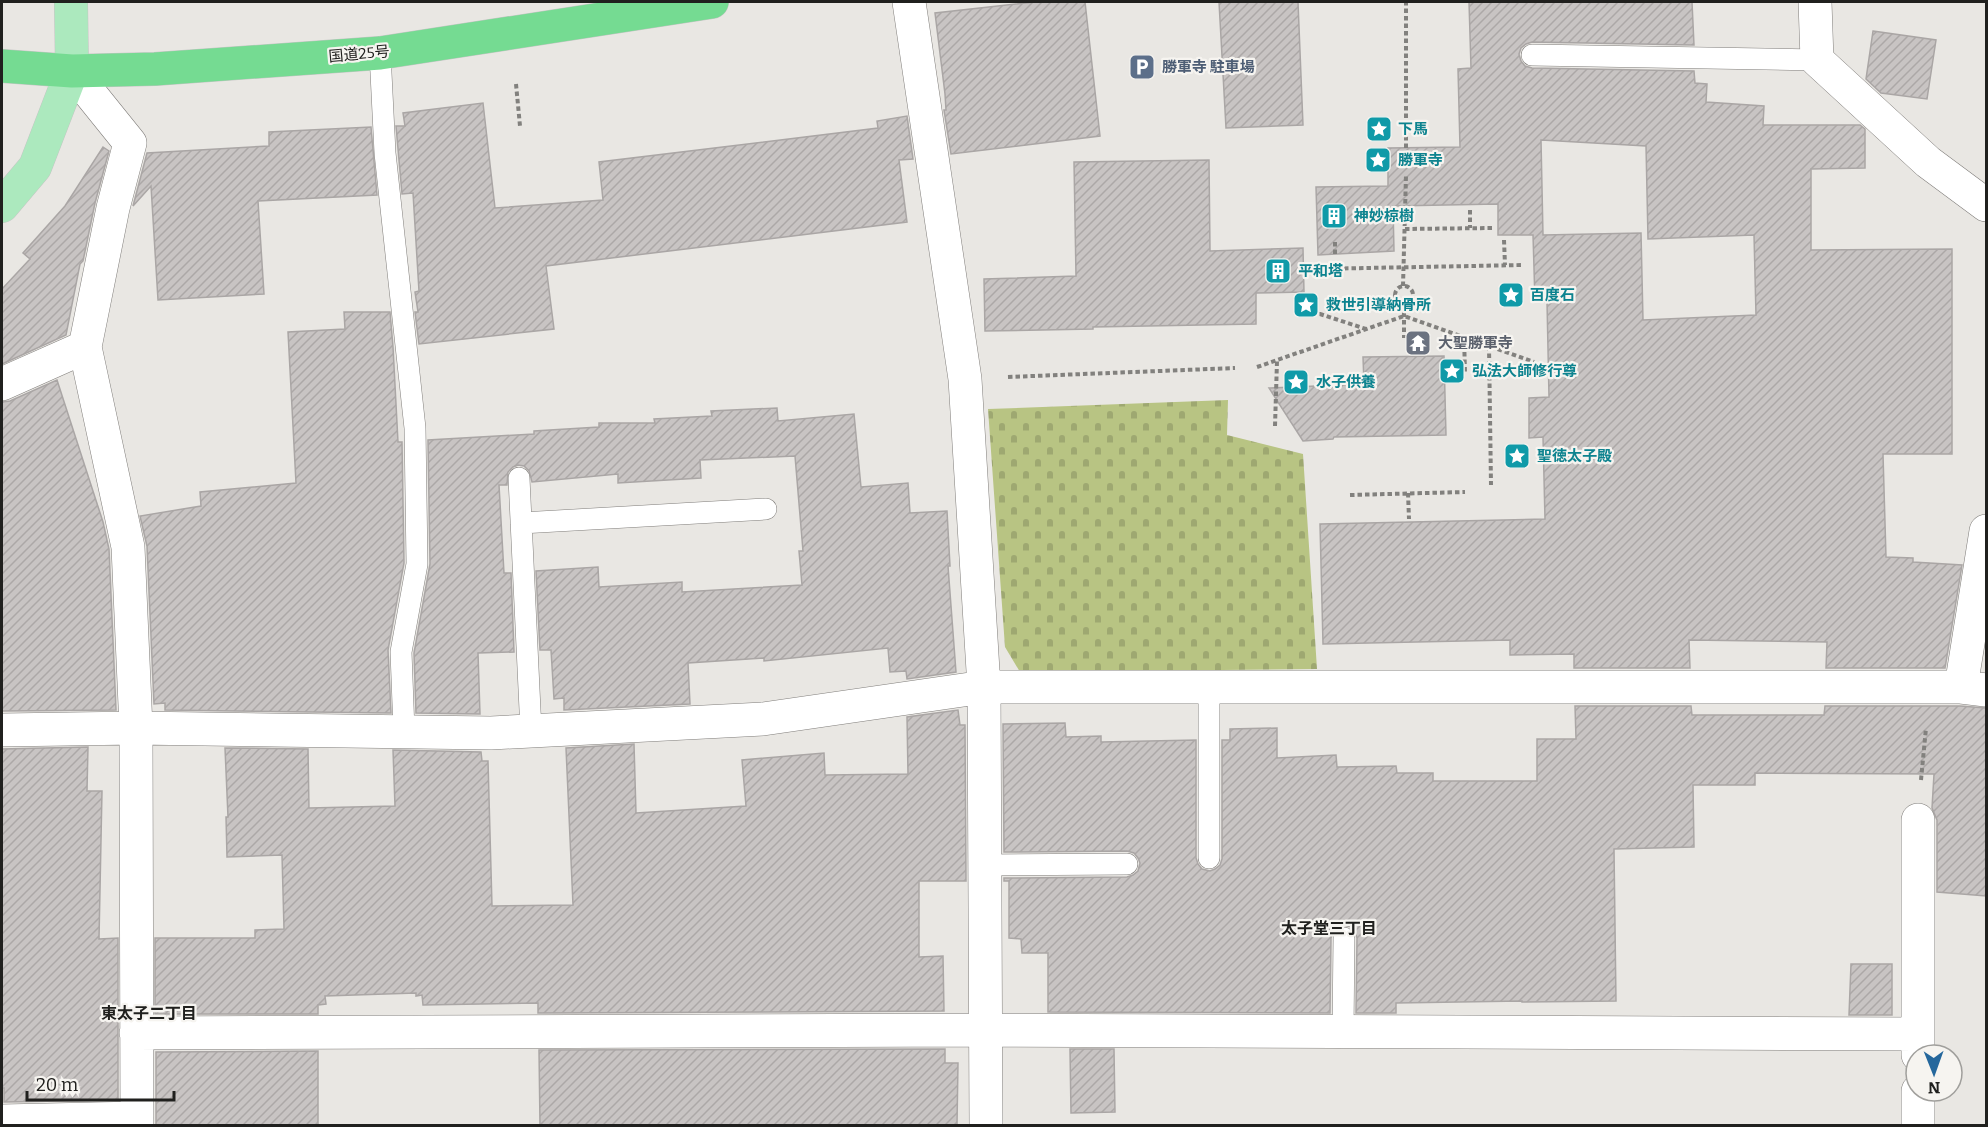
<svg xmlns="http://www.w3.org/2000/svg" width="1988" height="1127" viewBox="0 0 1988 1127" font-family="Bitter,'Noto Sans JP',serif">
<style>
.cemetery{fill:url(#cemetery-stones)}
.building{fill:url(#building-hatch);stroke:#aaa6a5;stroke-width:1.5;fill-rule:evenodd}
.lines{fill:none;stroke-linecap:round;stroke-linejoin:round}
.lane-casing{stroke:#807e7b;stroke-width:22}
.street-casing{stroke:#807e7b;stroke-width:34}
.primary-casing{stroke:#c5c5c4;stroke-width:34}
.highway-casing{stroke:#c5c5c4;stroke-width:34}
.path{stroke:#82817e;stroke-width:4;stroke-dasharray:4.5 3;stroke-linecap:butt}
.lane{stroke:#fff;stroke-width:21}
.street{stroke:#fff;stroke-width:33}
.primary{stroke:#ace9be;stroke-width:33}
.highway{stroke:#75db92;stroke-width:33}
.labels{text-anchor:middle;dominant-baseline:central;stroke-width:4.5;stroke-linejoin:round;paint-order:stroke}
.street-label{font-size:15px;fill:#20201e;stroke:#f6f4f0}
.service-label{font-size:15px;font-weight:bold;fill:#4e5e75;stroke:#f6f4f0;text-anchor:start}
.culture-label{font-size:15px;font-weight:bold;fill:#0d838f;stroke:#f6f4f0;text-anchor:start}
.worship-label{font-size:15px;font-weight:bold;fill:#5b616d;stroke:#f6f4f0;text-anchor:start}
.neighbourhood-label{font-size:16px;font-weight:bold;fill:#20201e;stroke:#f6f4f0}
</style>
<defs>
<pattern id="cemetery-stones" width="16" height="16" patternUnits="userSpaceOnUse" patternTransform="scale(1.5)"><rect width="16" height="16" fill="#b8c483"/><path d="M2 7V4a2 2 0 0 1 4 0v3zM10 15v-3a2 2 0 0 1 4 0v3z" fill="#9ea871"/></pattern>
<pattern id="building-hatch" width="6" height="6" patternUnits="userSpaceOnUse" patternTransform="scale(1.5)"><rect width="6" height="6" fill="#c8c4c3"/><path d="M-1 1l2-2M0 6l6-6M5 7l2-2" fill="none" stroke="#aca8a7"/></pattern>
</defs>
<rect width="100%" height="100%" fill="#e9e7e3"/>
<path class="cemetery" d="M1228,400l-1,35 76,19 14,215 -297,3 -15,-25 -17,-238z"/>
<path class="building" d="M1035,2h50l15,134 -149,18 -7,-44h2l-1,-16 -10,-81z
M1219,2h79l5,123 -77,3z
M1469,2h223l2,43 -162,-3 -6,2 -5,4 -2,6 2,7 4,5 7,2 162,3 1,12 12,1 -1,18 58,4 -1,19h97l5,4v39l-54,1v81l141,-1v205h-69l3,103 27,1v4l49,3 -17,103h-119l1,-26 -138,-2 1,28h-116v-14l-64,1v-15l-187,4 -3,-120 225,-5 -2,-82 -14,1v-40l20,-1 -2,-95h-12l-2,-67h-35v-31l-105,2 1,45 -76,4 -2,-68 72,-1v-38l72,-1 -2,-78 13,-1zM1541,140l105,6 2,93 106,-4 2,80 -113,5 -2,-87 -98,2z
M1873,31l63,9 -9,59 -46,-6 -15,-14z
M483,103l12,105 108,-8 -4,-38 279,-34 -1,-7 30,-5 6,43 -14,1 8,62 -361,44 8,63 -135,15 -4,-32h3l-3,-20 4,-1 -6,-98 -11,1 -6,-68h9l-2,-13z
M371,127l6,68 -119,6 6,93 -106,6 -7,-114 -18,20 14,-53 122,-7v-14z
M103,147l6,4 -14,52 -12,58 -3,3 -14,71 -64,29v-75l28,-30 -7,-6 42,-47z
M1209,160l1,91 93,-3 1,44 -48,1v31l-163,3v2l-108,2 -1,-52 92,-3 -2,-114z
M344,312h46l3,35 5,95h4l2,121 -16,87 3,63 -226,-3v-7l-11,1 -7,-158 -7,-30 61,-10 -1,-14 96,-9 -8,-151 57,-3z
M1444,356l2,79 -112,2 -1,2 -30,2 -34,-53 95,-4 -1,-27z
M57,380l46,142 6,27 7,161 -114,1v-309l8,-1z
M777,408l1,13 76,-7 7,73 47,-4 2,30 37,-2 3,55h-2l8,106 -49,7 -1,-8 -16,1 -2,-24 -124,13v-3l-76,5 2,41 -126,6v-12l-10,1 -3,-49h-11l-4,-79 62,-4 1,20 83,-5v10l120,-7 -3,-34h4l-8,-95 -95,4 1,18 -83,5v-9l-86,8 -3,-11 -5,-5 -6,-1 -5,2 -5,5 -1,13h-8l5,88h7l3,79 -36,1 2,61 -64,-1 -2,-60 16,-89 -2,-124 106,-6v-3l65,-4v-4h56l-1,-4 58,-3 -1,-5z
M1575,706h116l1,9h132l1,-9h135l26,2v188l-49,-4v-72l-5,-12 2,-34 -179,-1v12h-62l1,62 -80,2 2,152 -94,1v-1l-126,2v10h-40l1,-75 -2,-7 -4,-4 -7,-2 -6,2 -5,4 -2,7 -1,75 -282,-1v-59h-26l-1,-14 -12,-1v-57h-5v-3l123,-1 6,-2 5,-4 2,-8 -2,-5 -4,-5 -7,-2 -123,1 -1,-128 62,-1 1,14 35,-1v6l95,-2v118l2,6 4,5 8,2 5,-2 5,-4 2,-6v-119h8v-11l47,-1v30l59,-3 1,12 59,-1 1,7h36v8h104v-42h39z
M958,710l2,15h5l1,156h-47v76l24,-1 1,55 -406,2v-10l-115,2 -1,-10 -6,1v-3l-91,3 1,8 -8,1v9h-163v-76h100v-8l29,-1 -2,-74 -55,2 -1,-40h2l-3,-69 83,1 1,59 86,-2 -2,-56 88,2 1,9h6l4,145 81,-1 -7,-157 68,-4 2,69 110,-7 -4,-46 82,-7 1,22 83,-1 -1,-57z
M88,747l-1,44h15l-3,148 19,-1v162l-114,2v-14h-2v-339z
M1851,964h41v51h-43z
M945,1049v14h13l-1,62h-417l-1,-75z
M1070,1049h44l1,63 -44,1z
M318,1051v74h-162v-73z"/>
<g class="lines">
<g class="lane-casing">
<path id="lane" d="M380,53l5,100 30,275 2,136 -16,88 3,79
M1532,55l285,5
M519,478l12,253
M521,523l245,-14
M1209,687v171
M985,865l142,-1
M1343,1031l1,-93"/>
</g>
<g class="street-casing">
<path id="street" d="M909,2l56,377 19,308 2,439
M1815,2l2,58 111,102 58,43
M72,71l58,72 -17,65 -28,139 43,200 8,181 1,398
M2,384l83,-37
M1961,687l25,-156
M2,730l134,-2 355,5 272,-14 221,-32h977l25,3
M136,1033l850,-3 932,4
M1918,1055v-235
M2,1121l135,-3
M1918,1126v-35"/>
</g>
<g class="primary-casing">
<path id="primary" d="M2,206l33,-39 37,-96 -1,-69"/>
</g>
<g class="highway-casing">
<path id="highway" d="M2,66l70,5 83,-2 225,-16 332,-51"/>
</g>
<path class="path" d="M516,84l4,42
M1406,148v-146
M1470,210v18
M1405,229l90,-1
M1504,240l1,25
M1335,242v14
M1314,269l209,-4
M1403,286l3,-111
M1395 295a9 9 0 1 1 18 0a9 9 0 1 1-18 0Z
M1404,305v33
M1312,314h8l46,15
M1464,337l1,35
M1489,346l2,139
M1257,367l147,-51 130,46
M1008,377l227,-9
M1275,426l2,-65
M1408,493l1,26
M1350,495l115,-3
M1921,780l5,-52"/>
<use href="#lane" class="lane"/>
<use href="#street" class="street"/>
<use href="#primary" class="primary"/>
<use href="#highway" class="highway"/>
</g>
<defs>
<g id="parking-square" transform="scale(1.35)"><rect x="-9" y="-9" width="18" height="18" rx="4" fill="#5c6f8a" stroke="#f6f4f0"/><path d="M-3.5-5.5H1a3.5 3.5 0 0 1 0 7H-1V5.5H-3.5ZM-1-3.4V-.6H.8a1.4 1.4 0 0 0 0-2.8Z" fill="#fff"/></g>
<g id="sight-square" transform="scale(1.35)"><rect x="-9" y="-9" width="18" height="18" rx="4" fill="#0f9aa8" stroke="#f6f4f0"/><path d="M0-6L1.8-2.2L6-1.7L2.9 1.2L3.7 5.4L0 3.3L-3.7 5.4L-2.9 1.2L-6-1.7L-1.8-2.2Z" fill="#fff"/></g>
<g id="building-square" transform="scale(1.35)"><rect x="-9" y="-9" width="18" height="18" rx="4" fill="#0f9aa8" stroke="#f6f4f0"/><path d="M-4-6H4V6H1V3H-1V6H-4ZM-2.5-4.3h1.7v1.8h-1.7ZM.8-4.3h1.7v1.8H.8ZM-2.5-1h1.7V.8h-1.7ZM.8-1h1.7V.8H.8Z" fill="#fff"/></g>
<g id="temple-square" transform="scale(1.35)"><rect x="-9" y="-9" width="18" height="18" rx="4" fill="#6b7280" stroke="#f6f4f0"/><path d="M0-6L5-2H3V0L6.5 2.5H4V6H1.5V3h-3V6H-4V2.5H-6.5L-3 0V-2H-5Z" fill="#fff"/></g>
</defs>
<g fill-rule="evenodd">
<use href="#parking-square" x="1142" y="67"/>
<use href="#sight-square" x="1379" y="129"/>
<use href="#sight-square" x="1378" y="160"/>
<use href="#building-square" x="1334" y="216"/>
<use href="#building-square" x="1278" y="271"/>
<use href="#sight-square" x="1511" y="295"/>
<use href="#sight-square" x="1306" y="305"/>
<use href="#temple-square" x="1418" y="343"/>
<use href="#sight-square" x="1452" y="371"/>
<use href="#sight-square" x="1296" y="382"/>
<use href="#sight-square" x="1517" y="456"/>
</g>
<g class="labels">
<g class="street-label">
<text transform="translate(359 54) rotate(-5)">国道25号</text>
</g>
<g class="service-label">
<text x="1162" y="67">勝軍寺 駐車場</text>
</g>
<g class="culture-label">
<text x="1398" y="129">下馬</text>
<text x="1398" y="160">勝軍寺</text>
<text x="1354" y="216">神妙椋樹</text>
<text x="1298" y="271">平和塔</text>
<text x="1530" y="295">百度石</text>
<text x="1326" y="305">救世引導納骨所</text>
<text x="1472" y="371">弘法大師修行尊</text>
<text x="1316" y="382">水子供養</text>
<text x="1537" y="456">聖徳太子殿</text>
</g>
<g class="worship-label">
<text x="1438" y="343">大聖勝軍寺</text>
</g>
<g class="neighbourhood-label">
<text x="1329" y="928">太子堂三丁目</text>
<text x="149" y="1013">東太子二丁目</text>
</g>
</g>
<rect width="1988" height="1127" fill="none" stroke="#20201e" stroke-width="6"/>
<g transform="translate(1934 1073) rotate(179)"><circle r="28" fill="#f6f4f0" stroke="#a09f9c" stroke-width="1.5"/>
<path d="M0-4.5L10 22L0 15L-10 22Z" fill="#25679c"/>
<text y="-9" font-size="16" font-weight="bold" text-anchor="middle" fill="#20201e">N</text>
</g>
<path d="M27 1091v9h147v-9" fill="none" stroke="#20201e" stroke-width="3"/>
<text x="36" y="1091" font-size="18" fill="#20201e" stroke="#f6f4f0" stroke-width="4.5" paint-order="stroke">20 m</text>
</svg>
